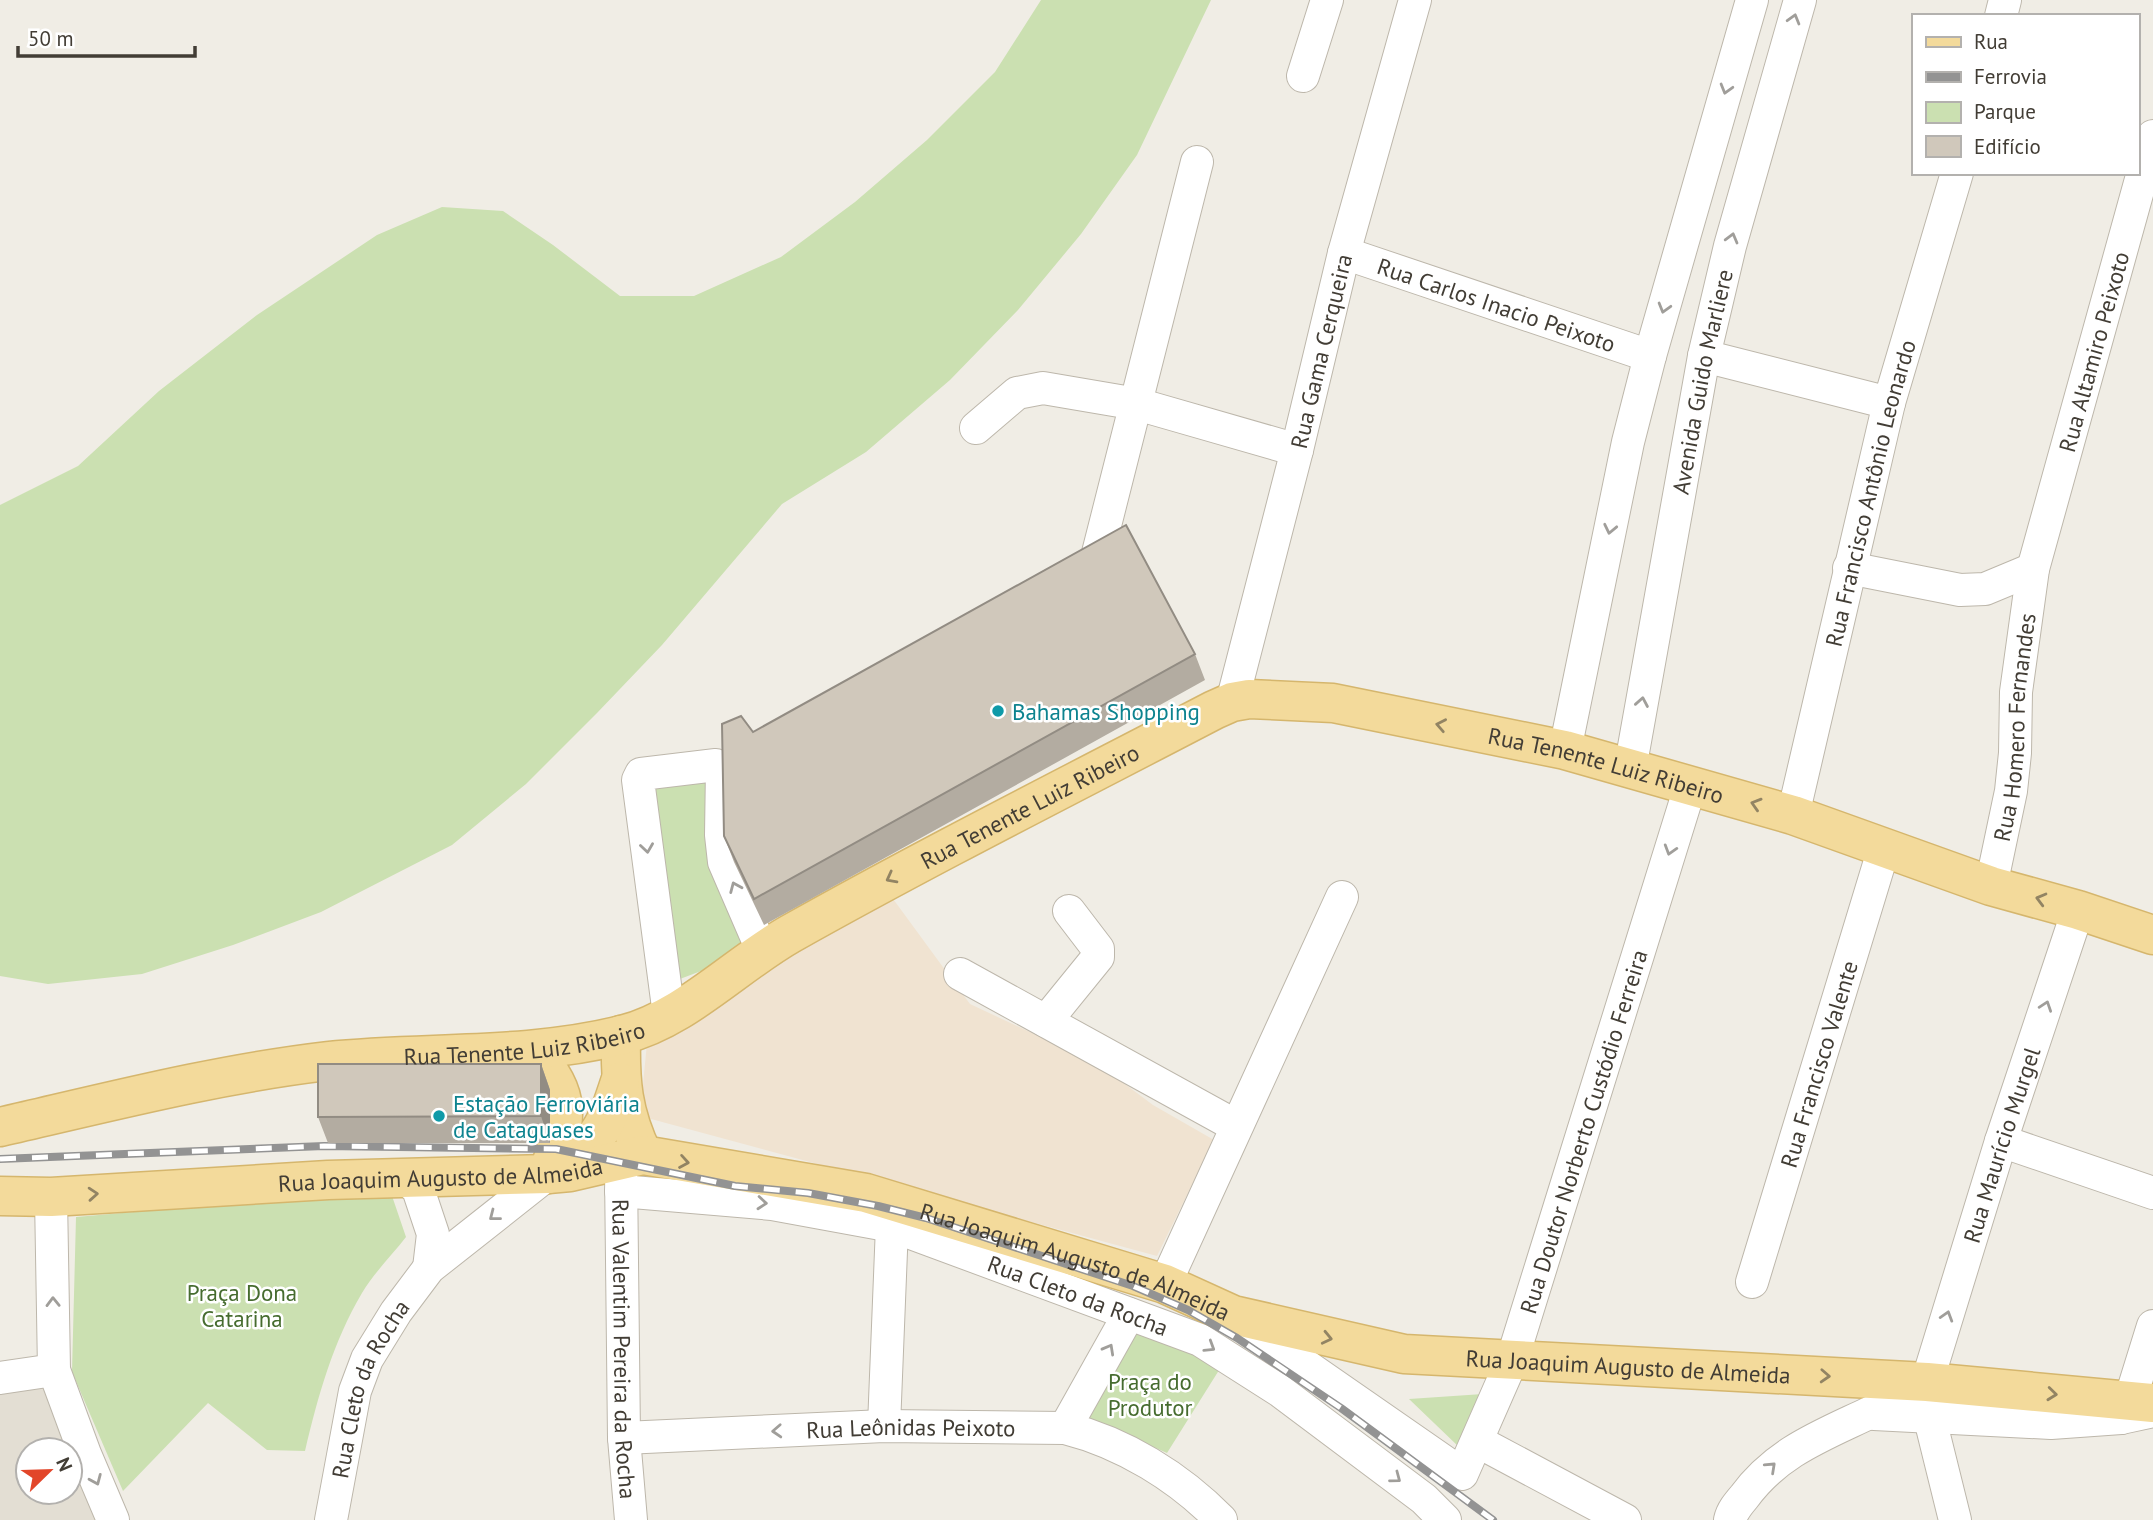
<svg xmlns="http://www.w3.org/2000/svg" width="2153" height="1520" viewBox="0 0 2153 1520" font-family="'PT Sans',sans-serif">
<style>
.residential{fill:#e3ded3}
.commercial{fill:#f0e3d1}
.green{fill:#cbe0b1}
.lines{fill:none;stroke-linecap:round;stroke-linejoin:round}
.minor-casing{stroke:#bdb7ab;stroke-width:34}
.major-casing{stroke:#d5b66d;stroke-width:41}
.minor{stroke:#fff;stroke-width:32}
.major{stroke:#f3da9b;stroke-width:38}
.rail-casing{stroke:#939393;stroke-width:8}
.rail{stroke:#fff;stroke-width:5;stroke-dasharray:16;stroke-linecap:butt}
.wall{fill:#b3aca1}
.shaded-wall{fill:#928c83}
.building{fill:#d0c8bb;stroke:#928c83;stroke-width:2}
.oneway{stroke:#a09e9a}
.oneway2{stroke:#928463}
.culture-dot{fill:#0f9aa8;stroke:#fff;stroke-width:2.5}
.labels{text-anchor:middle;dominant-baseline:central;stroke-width:5;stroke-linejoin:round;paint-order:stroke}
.street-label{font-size:23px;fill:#423d35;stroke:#fff}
.culture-label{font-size:23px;fill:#0d838f;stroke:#fff;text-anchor:start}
.park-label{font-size:23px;fill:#466c2f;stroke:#fff}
</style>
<rect width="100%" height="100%" fill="#f0ede5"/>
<path class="residential" d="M42,1384l27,66h-41v42h42v-39l27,67h-97v-130z"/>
<path class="commercial" d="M888,892l82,112 128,60 55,41 61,35 -57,116 -517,-140 7,-73z"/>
<path class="green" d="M1041,0h170l-74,155 -56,79 -63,76 -68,70 -84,72 -84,52 -120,141 -65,68 -71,71 -74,61 -131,67 -88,33 -91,29 -94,10 -48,-8v-471l78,-39 81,-75 98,-76 120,-80 65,-28 61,4 50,34 67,51h74l87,-39 74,-55 72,-62 68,-68z
M709,774l45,168 -45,26 -37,14 -20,-202z
M391,1193l15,44c-14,18 -32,36 -44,56 -29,49 -44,103 -57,158l-38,-1 -59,-47 -85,88 -51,-119 4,-155 264,-23z
M1134,1329l87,38 -54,86 -81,-36z
M1483,1394l-24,53 -50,-48z"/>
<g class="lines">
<g class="minor-casing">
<g id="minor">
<path d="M2001,16l4,-16"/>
<path d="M1303,76l24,-76"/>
<path id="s1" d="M1344,253l306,103"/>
<path d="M1704,356l185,47"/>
<path d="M976,428l41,-35 26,-5 94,16 160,46"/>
<path d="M1098,553l99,-391"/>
<path d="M1849,568l111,22 25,-1 48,-20"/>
<path id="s2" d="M1232,702l65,-252 47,-197 71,-253"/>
<path d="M1565,750l63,-308 22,-86 102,-356"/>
<path id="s3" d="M1630,769l74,-413 26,-110 70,-246"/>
<path id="s4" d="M1793,815l96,-412 68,-230"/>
<path id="s5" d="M1991,886l20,-95 4,-38 1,-61 17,-123 120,-433"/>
<path d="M960,974l276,152"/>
<path d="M669,1015l-31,-235 3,-6 75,-9 6,3 -1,67 3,27 38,88"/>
<path d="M1046,1021l52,-64v-8l-29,-38"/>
<path d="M2001,1141l152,52"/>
<path id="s6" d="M621,1172l3,266 7,82"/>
<path d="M406,1179l12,10 15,45 -4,34"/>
<path id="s7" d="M621,1191l151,13 120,22 308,114 80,51 144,108 21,21"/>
<path d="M51,1197l3,173 31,84 28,66"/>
<path id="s8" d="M1752,1282l132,-434"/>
<path d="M1165,1284l177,-387"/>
<path id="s9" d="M1240,1320l222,154 50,-114 179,-576"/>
<path d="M0,1378l54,-8"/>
<path d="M1874,1414l177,9 70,-5 32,-7"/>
<path d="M1929,1415l26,105"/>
<path d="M2121,1418l9,-18 23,-74"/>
<path d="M884,1426l8,-200"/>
<path d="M1065,1428l64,-114"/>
<path id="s10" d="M624,1438l260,-12 181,2c59,15 114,49 156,92"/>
<path d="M1477,1441l148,79"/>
<path id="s11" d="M331,1520l24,-129 12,-32 29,-47 33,-44 119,-94"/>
<path id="s12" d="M1730,1520c2,-9 8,-16 14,-23 33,-45 77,-61 125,-84 20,-9 39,-20 58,-31l74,-241 77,-231"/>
</g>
</g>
<g class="major-casing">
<g id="major">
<path d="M621,1035c-1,46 1,77 22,120"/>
<path d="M533,1051c41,48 34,66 15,123"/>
<path id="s13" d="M0,1127c109,-25 217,-53 328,-66 98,-10 197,-2 294,-26 63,-16 112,-69 168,-101 139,-78 282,-150 424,-224l18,-8 17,-3 84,4 232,47 228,65 198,71 87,24 75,25"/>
<path d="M556,1169c44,-29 48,-38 64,-87"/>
<path id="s14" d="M0,1196l51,1 277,-17 220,-6 22,-2 73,-17 223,38 299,91 68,31 171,39 523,28 226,21"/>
</g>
</g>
<use href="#minor" class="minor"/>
<use href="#major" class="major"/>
<g class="rail-casing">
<path id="rail" d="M0,1159l324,-13 232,3 179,37 73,7 70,13 48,12 207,68 55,24 49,28 104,70 152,112"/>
</g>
<use href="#rail" class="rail"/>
</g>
<path class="wall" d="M1195,654l10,26 -441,245 -30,-63 -10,-26 29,-104z
M541,1064l9,26v53h-222l-10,-26z"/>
<path class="shaded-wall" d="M541,1064l9,26v53l-9,-27z"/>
<path class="building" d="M1126,525l69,129 -441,245 -30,-63 -2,-112 19,-8 12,16z
M318,1064h223v52l-223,1z"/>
<defs><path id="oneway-chevron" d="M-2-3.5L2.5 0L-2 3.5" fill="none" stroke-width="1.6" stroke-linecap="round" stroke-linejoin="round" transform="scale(1.75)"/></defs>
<g class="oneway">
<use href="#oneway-chevron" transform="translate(1794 19) rotate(-74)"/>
<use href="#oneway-chevron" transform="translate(1726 89) rotate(106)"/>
<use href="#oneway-chevron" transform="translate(1732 238) rotate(-75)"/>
<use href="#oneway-chevron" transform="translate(1664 308) rotate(106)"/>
<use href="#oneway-chevron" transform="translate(1610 529) rotate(102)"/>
<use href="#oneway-chevron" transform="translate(1642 702) rotate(-80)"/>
<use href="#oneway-chevron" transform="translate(647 848) rotate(82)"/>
<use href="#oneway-chevron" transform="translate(1670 850) rotate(107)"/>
<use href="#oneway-chevron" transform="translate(735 887) rotate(-113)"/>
<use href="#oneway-chevron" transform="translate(2046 1006) rotate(-71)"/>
<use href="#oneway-chevron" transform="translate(762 1203) rotate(5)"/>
<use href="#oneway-chevron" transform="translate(494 1216) rotate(142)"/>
<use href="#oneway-chevron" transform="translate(53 1302) rotate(-91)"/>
<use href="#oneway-chevron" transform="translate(1947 1316) rotate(-73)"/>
<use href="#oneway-chevron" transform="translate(1210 1347) rotate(32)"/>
<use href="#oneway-chevron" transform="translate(1109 1349) rotate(-61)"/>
<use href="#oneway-chevron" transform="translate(777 1431) rotate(177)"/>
<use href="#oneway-chevron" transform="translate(1771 1467) rotate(-43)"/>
<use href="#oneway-chevron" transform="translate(1396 1478) rotate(37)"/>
<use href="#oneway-chevron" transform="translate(96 1480) rotate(67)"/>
</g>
<g class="oneway2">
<use href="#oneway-chevron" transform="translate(1441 725) rotate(-169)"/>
<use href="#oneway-chevron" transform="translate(1756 804) rotate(-163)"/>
<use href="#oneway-chevron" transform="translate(891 878) rotate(152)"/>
<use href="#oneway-chevron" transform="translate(2041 899) rotate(-165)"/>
<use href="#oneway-chevron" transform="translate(684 1162) rotate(10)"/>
<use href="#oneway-chevron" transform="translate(93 1194) rotate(-4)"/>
<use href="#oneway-chevron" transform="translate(1327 1338) rotate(13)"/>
<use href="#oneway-chevron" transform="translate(1825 1376) rotate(3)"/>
<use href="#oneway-chevron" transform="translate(2052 1394) rotate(6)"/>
</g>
<g class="culture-dot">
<circle cx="998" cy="711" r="7"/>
<circle cx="439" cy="1116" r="7"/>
</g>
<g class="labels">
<g class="street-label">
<text stroke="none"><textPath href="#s1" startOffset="161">Rua Carlos Inacio Peixoto</textPath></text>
<text stroke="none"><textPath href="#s2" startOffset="362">Rua Gama Cerqueira</textPath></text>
<text stroke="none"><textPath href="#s5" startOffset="546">Rua Altamiro Peixoto</textPath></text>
<text stroke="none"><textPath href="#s3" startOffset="394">Avenida Guido Marliere</textPath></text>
<text stroke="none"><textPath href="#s4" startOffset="331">Rua Francisco Antônio Leonardo</textPath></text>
<text stroke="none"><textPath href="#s5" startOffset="161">Rua Homero Fernandes</textPath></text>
<text stroke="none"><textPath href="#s13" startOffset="1708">Rua Tenente Luiz Ribeiro</textPath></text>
<text stroke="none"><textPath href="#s13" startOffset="1099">Rua Tenente Luiz Ribeiro</textPath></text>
<text stroke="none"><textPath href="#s13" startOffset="532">Rua Tenente Luiz Ribeiro</textPath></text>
<text stroke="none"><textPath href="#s8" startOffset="228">Rua Francisco Valente</textPath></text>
<text stroke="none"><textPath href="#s9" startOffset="634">Rua Doutor Norberto Custódio Ferreira</textPath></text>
<text stroke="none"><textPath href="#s12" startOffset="494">Rua Maurício Murgel</textPath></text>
<text stroke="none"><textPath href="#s14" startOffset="441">Rua Joaquim Augusto de Almeida</textPath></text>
<text stroke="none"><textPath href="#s14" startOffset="1092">Rua Joaquim Augusto de Almeida</textPath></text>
<text stroke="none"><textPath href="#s7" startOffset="472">Rua Cleto da Rocha</textPath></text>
<text stroke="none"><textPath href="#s6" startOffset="177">Rua Valentim Pereira da Rocha</textPath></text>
<text stroke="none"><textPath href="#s14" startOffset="1659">Rua Joaquim Augusto de Almeida</textPath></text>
<text stroke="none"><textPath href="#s11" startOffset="138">Rua Cleto da Rocha</textPath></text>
<text stroke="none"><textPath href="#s10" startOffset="287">Rua Leônidas Peixoto</textPath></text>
</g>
<g class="culture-label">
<text x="1012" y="711">Bahamas Shopping</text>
<text x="453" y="1103">Estação Ferroviária<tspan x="453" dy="26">de Cataguases</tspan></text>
</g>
<g class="park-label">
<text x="242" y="1292">Praça Dona<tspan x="242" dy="26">Catarina</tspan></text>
<text x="1150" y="1381">Praça do<tspan x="1150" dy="26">Produtor</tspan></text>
</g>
</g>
<rect x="1912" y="14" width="228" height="161" fill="#ffffff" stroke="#b3b1ae" stroke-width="2"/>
<rect x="1926" y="37" width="35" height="10" fill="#f3da9b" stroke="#b3b1ae" stroke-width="2"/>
<text x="1974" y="49" font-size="21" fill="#423d35">Rua</text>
<rect x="1926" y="72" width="35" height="10" fill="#939393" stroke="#b3b1ae" stroke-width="2"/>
<text x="1974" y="84" font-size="21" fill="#423d35">Ferrovia</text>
<rect x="1926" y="102" width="35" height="21" fill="#cbe0b1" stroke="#b3b1ae" stroke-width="2"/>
<text x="1974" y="119" font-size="21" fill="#423d35">Parque</text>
<rect x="1926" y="136" width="35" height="21" fill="#d0c8bb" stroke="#b3b1ae" stroke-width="2"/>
<text x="1974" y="154" font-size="21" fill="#423d35">Edifício</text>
<g transform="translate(49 1471) rotate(67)"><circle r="33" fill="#ffffff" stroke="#b3b1ae" stroke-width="2"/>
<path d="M0-5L12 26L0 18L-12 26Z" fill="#e2462a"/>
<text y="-10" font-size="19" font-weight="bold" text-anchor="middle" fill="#423d35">N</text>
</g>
<path d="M18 46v10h177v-10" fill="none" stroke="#423d35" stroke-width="3.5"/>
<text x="28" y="46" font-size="21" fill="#423d35" stroke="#ffffff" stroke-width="5" paint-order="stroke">50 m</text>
</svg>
